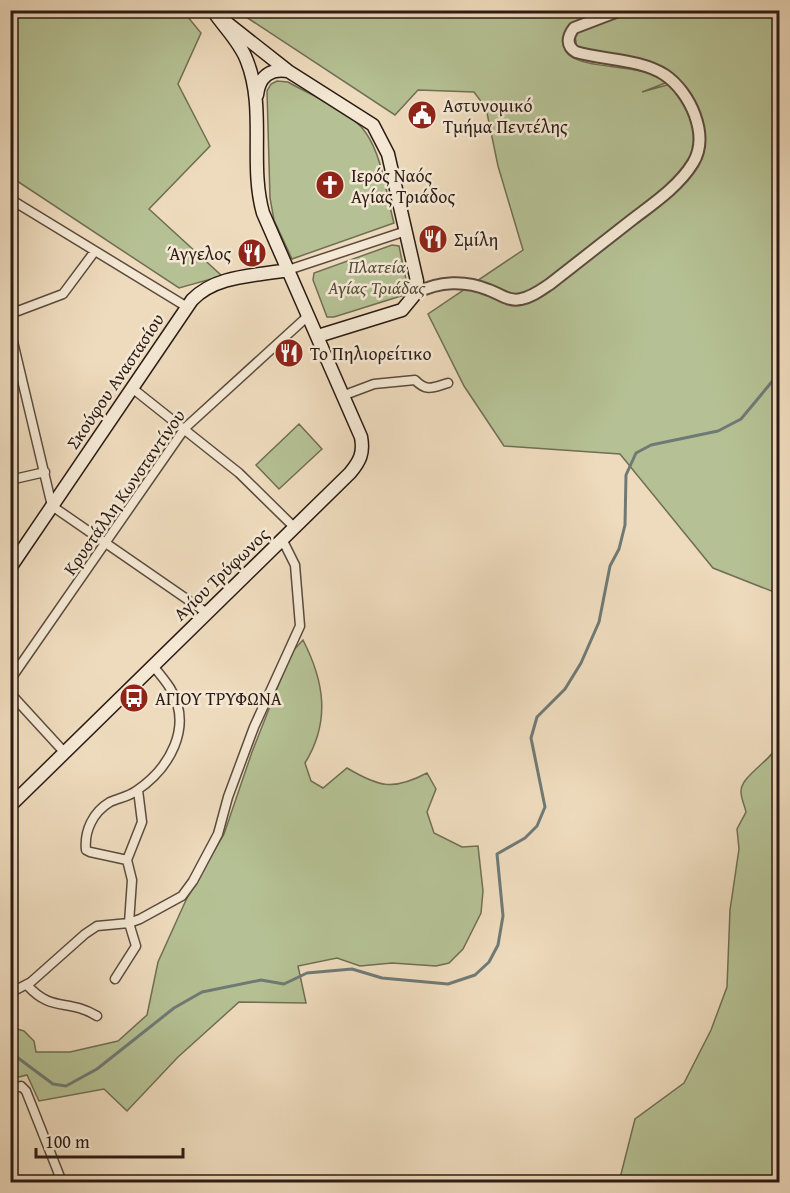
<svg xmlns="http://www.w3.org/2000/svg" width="790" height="1193" viewBox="0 0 790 1193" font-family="'Gentium Book Plus',serif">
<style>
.green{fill:#b5c194;stroke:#706e54;stroke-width:1.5}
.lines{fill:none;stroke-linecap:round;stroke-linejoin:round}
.stream{stroke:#6f7a76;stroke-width:3}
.minor-casing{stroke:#5c4b3e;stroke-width:11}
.tertiary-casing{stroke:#5c4b3e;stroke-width:14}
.secondary-casing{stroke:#2c1b14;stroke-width:15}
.minor{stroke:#f4e8d4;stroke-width:8}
.tertiary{stroke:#f4e8d4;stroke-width:10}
.secondary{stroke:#f4e8d4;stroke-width:12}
.labels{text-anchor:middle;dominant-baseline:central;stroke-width:5;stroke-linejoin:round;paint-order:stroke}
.poi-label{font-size:18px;fill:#2c1b14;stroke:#f4e8d4;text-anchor:start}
.park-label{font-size:18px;font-style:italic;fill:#554d3a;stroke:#f4e8d4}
.street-label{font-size:18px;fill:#2c1b14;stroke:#f4e8d4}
</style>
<rect width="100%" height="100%" fill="#eedbbd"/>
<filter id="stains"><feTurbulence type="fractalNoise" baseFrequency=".00333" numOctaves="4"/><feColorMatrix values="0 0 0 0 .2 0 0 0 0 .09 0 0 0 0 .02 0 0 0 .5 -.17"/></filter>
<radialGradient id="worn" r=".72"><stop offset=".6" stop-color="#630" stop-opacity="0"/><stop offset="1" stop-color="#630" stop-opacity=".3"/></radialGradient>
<path class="green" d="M10,11h173l18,22 -23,51 32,62 -61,63 73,67 -43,12 -168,-111z
M237,11h380c-18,5 -47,7 -52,27 -1,5 -1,13 4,17 20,16 71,7 99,27l-26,10 36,-10 -14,-10 -87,-23 -2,-14 4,-5 49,-19h151v583l-66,-26 -93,-114 -116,-8 -40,-60 -36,-72 95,-64 -25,-84 -12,-58 -12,-16 -56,-2 -23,25z
M277,81l11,1c22,13 65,30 78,51 17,25 20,61 28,90l-102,36 -18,-39 -4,-22 -3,-107 4,-7z
M392,245l7,1 9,43 -4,6 -70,22h-7l-14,-37 1,-7z
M299,424l23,25 -43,40 -23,-24z
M303,640c21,41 28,81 2,123l6,18 12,7 24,-20c32,19 46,23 80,5l9,16 -9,23 7,21 28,14 16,-1 5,45 -2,22 -18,36 -14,14 -13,3 -44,-3 -32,3 -23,-8 -39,8 8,37 -67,-1 -61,55 -51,54 -23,-22 -65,12 -12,-26 -16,4 -1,-52 14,4 10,10 2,11h34l48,-11 29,-26 11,-53 28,-62 38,-66 28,-82 39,-99z
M779,743v439h-160l16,-63 49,-36 27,-53 16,-43 3,-77 9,-61 -2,-20 9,-17c-1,-6 -5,-13 -5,-20 -1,-16 32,-32 38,-49z"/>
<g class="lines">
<path class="stream" d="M10,1052l43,32 13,2 31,-17 77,-61 28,-16 59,-12 23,4 23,-11 45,-4 30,9 66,6 27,-9 14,-13 9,-17 5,-29 -6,-62 28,-16 12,-12 8,-19 -14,-69 6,-21 28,-28 16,-26 18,-41 11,-56 9,-17 6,-24 1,-50 10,-22 15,-8 67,-14 23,-12 39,-47"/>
<g class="minor-casing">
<path id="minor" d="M10,199l177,108
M288,270l118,-39
M10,314l53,-20 32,-43
M10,329l42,177 155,107
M132,388l107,85 55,54
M342,396l32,-12 41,-4c12,12 17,8 33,3
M10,480l35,-8
M10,680l175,-252 124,-113
M10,693l55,60
M127,860l-37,-8 -4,-2c-2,-19 7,-38 24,-48 8,-4 18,-5 26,-11 33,-22 58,-64 34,-103 -5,-8 -11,-15 -17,-22
M115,979l21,-33 -7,-23 3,-43 -5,-20 15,-38 -4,-32
M27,985c25,28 40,13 70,31
M10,993l21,-11 54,-48 12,-8 32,-3 11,-4 42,-23 11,-15 25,-47 10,-37 26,-70 46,-101 -5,-61 -13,-26
M10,1089l11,-3 5,5 36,91"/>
</g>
<g class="tertiary-casing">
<path id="tertiary" d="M416,293c23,-12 49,-13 73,-3 11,4 20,12 32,9 11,-2 20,-9 29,-15 28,-22 55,-43 83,-65 21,-16 46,-33 60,-56 17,-28 -3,-71 -28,-88 -24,-16 -62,-15 -89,-23 -10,-6 -9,-15 -2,-24l47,-18"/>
</g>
<g class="secondary-casing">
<path id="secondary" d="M227,23l61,48 85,54 15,29 29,127 -1,12 -14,17 -84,26
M257,95c2,-18 13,-27 31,-24
M10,568l182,-268c24,-25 63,-24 96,-30
M10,806l340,-333c10,-12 14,-20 11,-36l-98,-224c-14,-49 3,-104 -16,-152 -6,-17 -21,-32 -31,-46"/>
</g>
<use href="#minor" class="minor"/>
<use href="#tertiary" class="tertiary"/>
<use href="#secondary" class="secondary"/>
</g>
<defs>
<g id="civic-disc" transform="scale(1.5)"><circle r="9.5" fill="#8f2418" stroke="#f4e8d4"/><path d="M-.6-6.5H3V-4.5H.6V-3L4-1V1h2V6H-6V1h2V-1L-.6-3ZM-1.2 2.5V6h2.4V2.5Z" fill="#fff"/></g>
<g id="church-disc" transform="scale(1.5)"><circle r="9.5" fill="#8f2418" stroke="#f4e8d4"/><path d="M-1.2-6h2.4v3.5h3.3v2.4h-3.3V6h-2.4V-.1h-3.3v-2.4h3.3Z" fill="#fff"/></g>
<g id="restaurant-disc" transform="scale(1.5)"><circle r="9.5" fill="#8f2418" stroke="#f4e8d4"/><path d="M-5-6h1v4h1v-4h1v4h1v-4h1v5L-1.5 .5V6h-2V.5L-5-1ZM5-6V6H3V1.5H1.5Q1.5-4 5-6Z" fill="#fff"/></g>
<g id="bus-disc" transform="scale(1.5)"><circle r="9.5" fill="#8f2418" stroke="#f4e8d4"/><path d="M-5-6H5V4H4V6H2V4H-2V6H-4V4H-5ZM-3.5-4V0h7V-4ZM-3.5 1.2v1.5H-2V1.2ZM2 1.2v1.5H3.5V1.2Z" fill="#fff"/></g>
</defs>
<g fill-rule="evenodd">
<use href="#civic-disc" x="422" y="115"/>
<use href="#church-disc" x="330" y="185"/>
<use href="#restaurant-disc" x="433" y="239"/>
<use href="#restaurant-disc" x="252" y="253"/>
<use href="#restaurant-disc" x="289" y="353"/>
<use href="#bus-disc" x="134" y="698"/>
</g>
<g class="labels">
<g class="poi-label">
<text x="443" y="105">Αστυνομικό<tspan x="443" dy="21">Τμήμα Πεντέλης</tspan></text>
<text x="351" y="175">Ιερός Ναός<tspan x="351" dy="21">Αγίας Τριάδος</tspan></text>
<text x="454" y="239">Σμίλη</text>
<text x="231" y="253" text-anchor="end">Άγγελος</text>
<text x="310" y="353">Το Πηλιορείτικο</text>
<text x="155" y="698">ΑΓΙΟΥ ΤΡΥΦΩΝΑ</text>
</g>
<g class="park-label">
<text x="377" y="266">Πλατεία<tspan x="377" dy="21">Αγίας Τριάδας</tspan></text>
</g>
<g class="street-label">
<text transform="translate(115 381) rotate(-56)">Σκούφου Αναστασίου</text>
<text transform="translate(124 492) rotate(-55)">Κρυστάλλη Κωνσταντίνου</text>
<text transform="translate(221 574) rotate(-44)">Αγίου Τρύφωνος</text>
</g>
</g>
<rect width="790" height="1193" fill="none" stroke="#eedbbd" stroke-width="36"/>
<rect x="12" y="12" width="766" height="1169" fill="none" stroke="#2c1b14" stroke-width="3"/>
<rect x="18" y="18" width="754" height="1157" fill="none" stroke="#2c1b14" stroke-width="1.5"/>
<path d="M36 1148v9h147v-9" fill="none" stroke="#2c1b14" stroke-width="3"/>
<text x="45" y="1148" font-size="18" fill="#2c1b14" stroke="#f4e8d4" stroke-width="4.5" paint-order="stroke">100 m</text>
<rect width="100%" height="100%" filter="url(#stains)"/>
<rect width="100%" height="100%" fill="url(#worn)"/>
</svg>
